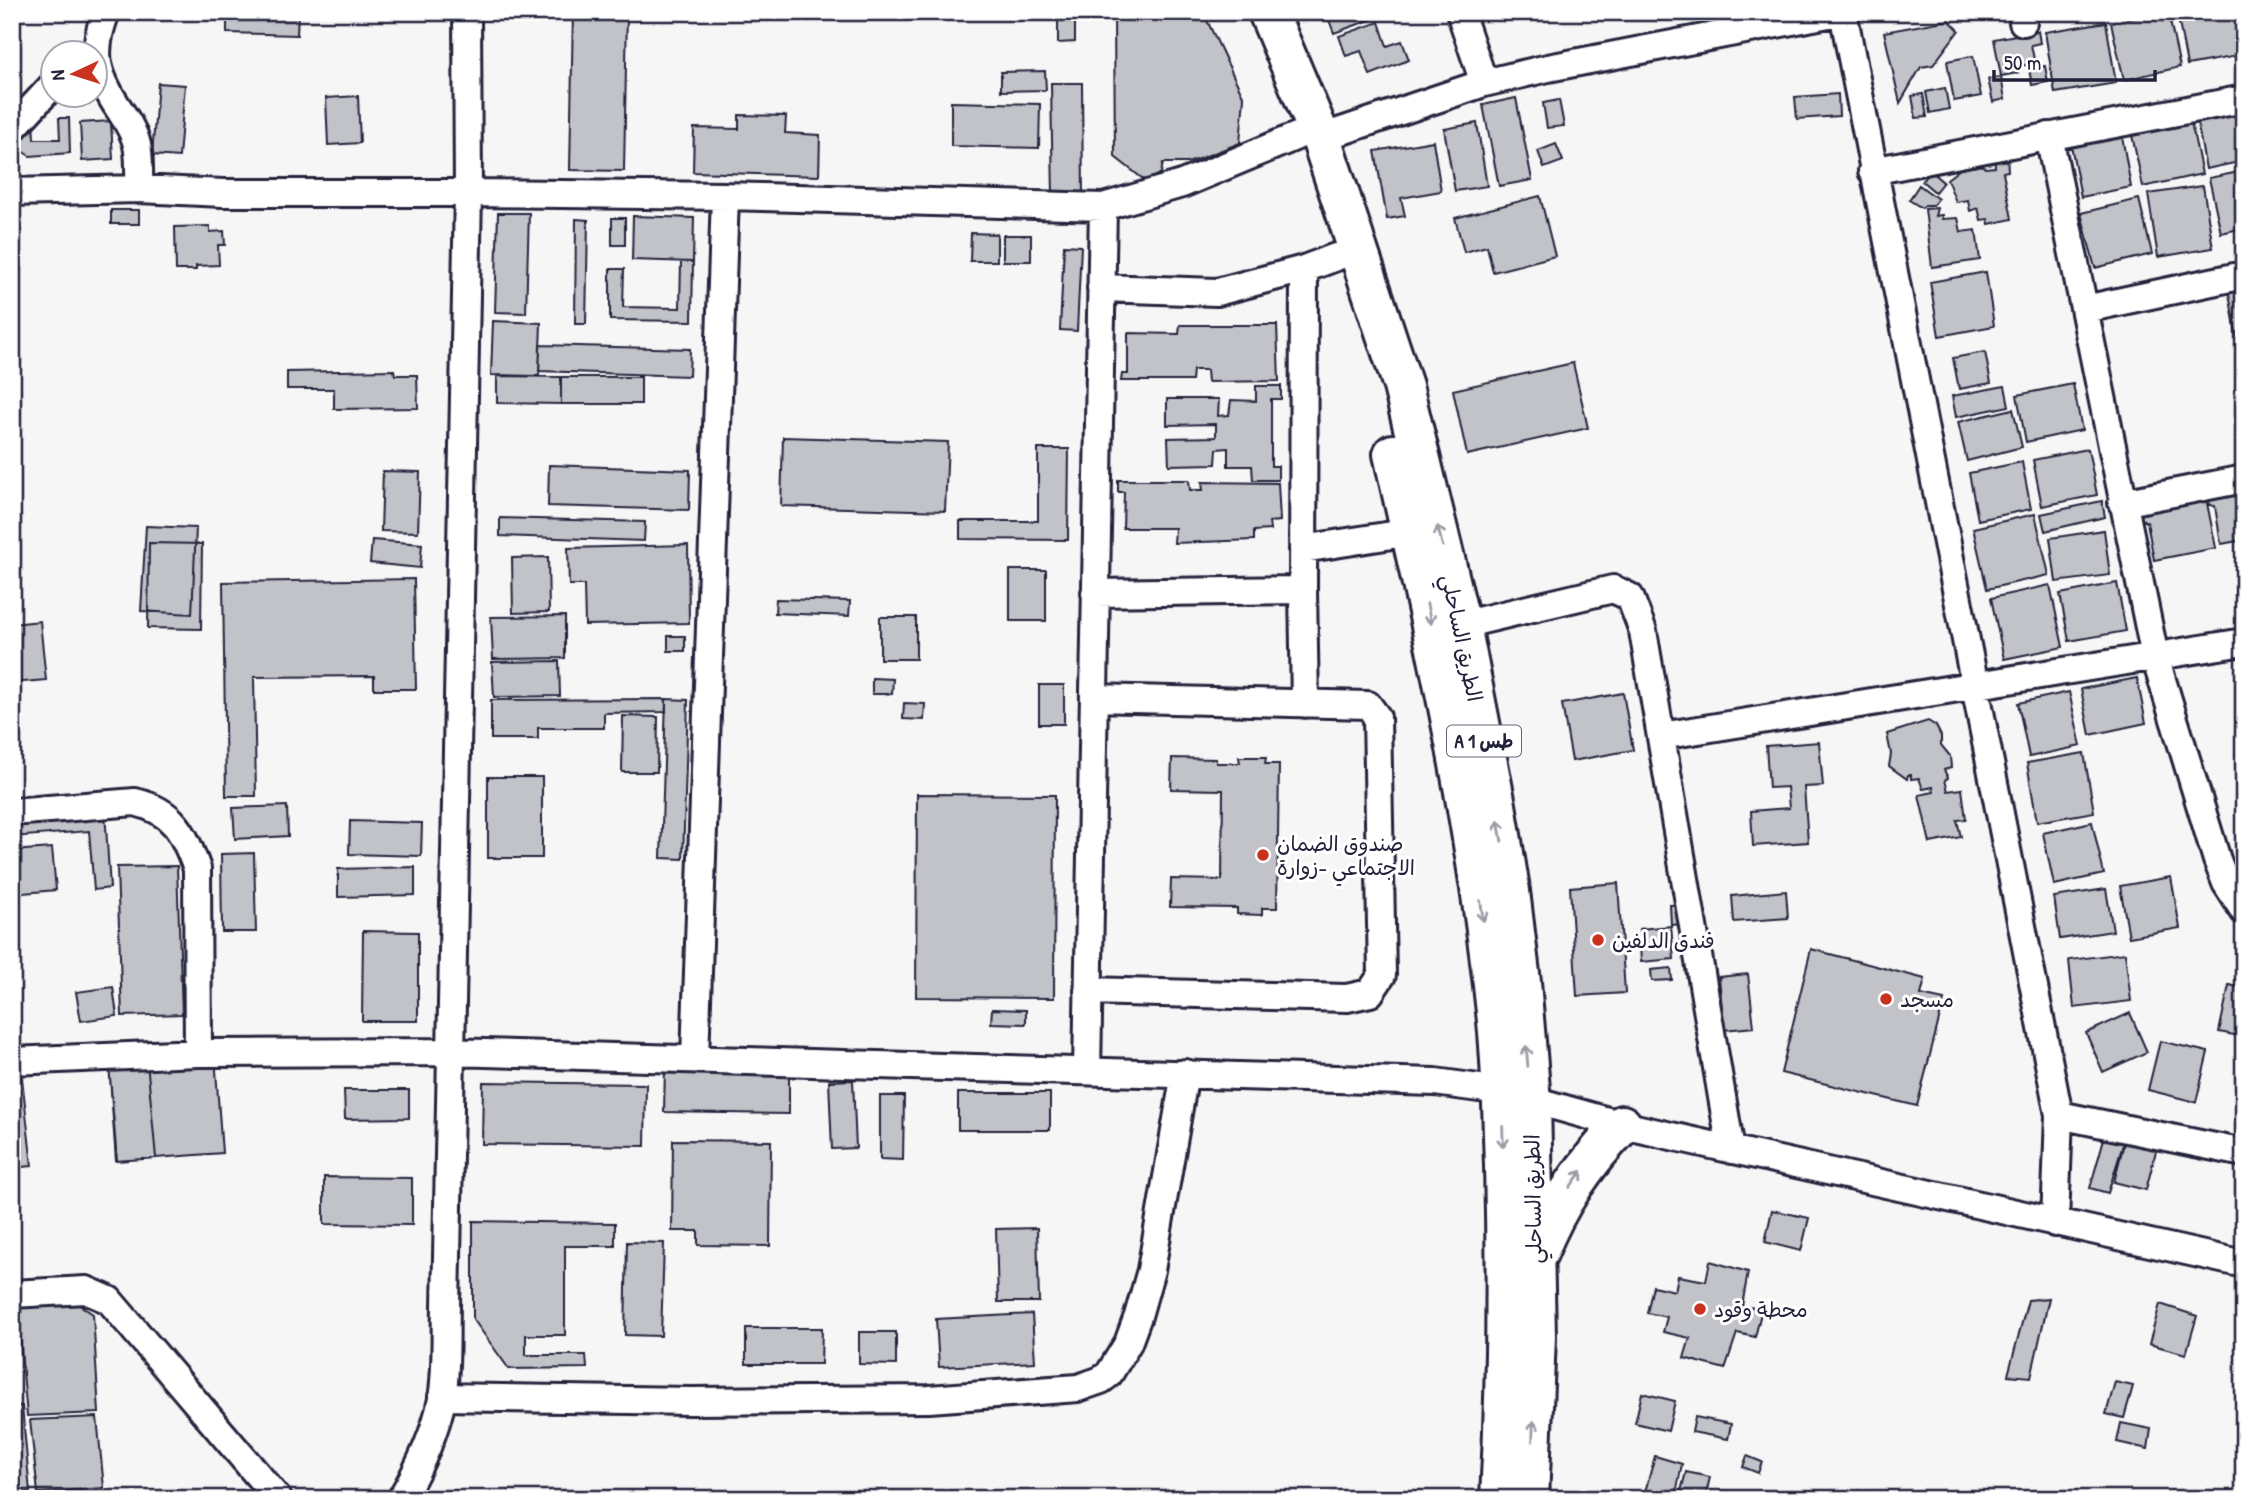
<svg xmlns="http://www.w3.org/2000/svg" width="2256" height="1511" viewBox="0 0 2256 1511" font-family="'Patrick Hand','Playpen Sans Arabic',sans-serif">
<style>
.building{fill:#c2c2c9;stroke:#22223b;stroke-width:2}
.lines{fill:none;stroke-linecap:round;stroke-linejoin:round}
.minor-casing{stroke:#22223b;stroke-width:32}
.highway-casing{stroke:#22223b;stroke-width:44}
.minor{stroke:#fff;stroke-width:26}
.highway{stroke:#fff;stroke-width:38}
.oneway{stroke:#9c9ca7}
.poi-dot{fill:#c8321e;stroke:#fff;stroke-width:2.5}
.labels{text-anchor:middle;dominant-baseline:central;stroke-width:6;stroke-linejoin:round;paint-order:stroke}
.shield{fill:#fff;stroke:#646476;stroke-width:2}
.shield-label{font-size:19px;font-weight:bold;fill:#22223b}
.street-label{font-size:21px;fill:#22223b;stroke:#fff}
.poi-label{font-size:21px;fill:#22223b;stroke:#fff;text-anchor:start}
</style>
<rect width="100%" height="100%" fill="#f6f6f7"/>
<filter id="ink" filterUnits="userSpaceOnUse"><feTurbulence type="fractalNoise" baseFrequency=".0143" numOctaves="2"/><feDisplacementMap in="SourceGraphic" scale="14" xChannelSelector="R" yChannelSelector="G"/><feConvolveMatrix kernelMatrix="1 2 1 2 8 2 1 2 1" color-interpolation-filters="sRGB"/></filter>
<g filter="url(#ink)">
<path class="building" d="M227,12h71l-1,23 -70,-2z
M573,12h54l-3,159 -54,-1z
M1058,12h17v30l-17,1z
M1114,12h89l41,86 -4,45 -52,20h-25l-2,10 -14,9 -32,-25z
M1326,12h66l-58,21z
M1876,12h45l-43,8z
M2049,12h35l-33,7z
M2156,12h12l12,55 -56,13 -13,-57z
M2177,12h58l8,43 -56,10z
M1949,20l10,10 -26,35 -12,2 -21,36 -16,-71z
M1379,22l8,24 15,-5 7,19 -39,15 -9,-24 -15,5 -7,-20z
M2106,22l10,61 -61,10 -10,-61z
M2038,31l2,12 -9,2 4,19 -17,2v7l-17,3 -7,-37z
M1973,56l8,40 -27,5 -7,-40z
M2045,66l3,16 -16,3 -3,-16z
M1045,71l1,19 -45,1v-19z
M2001,77l4,22 -12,3 -5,-23z
M158,83l27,2 -6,72 -27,-2z
M1051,83h31l1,115h-30z
M1945,88l4,21 -19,4 -4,-21z
M1838,94l1,22 -42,3 -2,-22z
M1923,94l4,23 -11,1 -4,-22z
M358,96l2,47 -32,2 -2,-47z
M1516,98l16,82 -33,6 -16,-81z
M1559,100l5,26 -17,2 -4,-25z
M951,102l89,2 -1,44 -88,-2z
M2244,107v54l-38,8 -10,-53z
M739,115l47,1 -1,17 35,2 -1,41 -126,-4 1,-44 45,1z
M59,118h10l1,35 -40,3 -10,-6 -2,-23 15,-6 1,18h26z
M111,121l2,38 -31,2 -2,-38z
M2191,122l11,52 -59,13 -11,-52z
M1477,123l10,63 -32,5 -11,-62z
M2122,136l9,51 -50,10 -10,-52z
M1433,141l8,50 -40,7 4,18 -18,3 -12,-68z
M1556,144l7,17 -19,7 -6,-17z
M2007,153l1,18 -5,1 9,47 -23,5 -1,-5 -7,1 -3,-12 -8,3 -2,-11 -12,2 -9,-23 13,-10 22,-4 3,3 10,-1 -1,-13z
M1930,171l13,11 -8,10 -13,-11z
M2244,171v57l-23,5 -12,-55z
M1919,185l19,14 -5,6h-8l-3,3 -13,-8z
M2203,186l10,62 -55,9 -10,-63z
M1540,196l15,60 -62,16 -6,-26 -23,6 -9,-34z
M2139,199l13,55 -57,14 -14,-55z
M1937,208l-2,8 7,-1v4l16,-1 3,14 15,-2 4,30 -48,7 -7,-58z
M111,210h28v14h-28z
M498,213h31l-3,100 -31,-1z
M633,216l61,2 -1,44 -61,-2z
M612,218h13v27h-13z
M576,219l12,1 -2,104h-11z
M210,226v6l14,-1 1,14h-7l1,20 -23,1v4h-20l-1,-43z
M971,233l26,1v27h-27z
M1003,235h28v26h-28z
M1064,245l17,1 -4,85 -17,-1z
M681,262h12l-1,59 -82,-1v-51h14l-1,38 57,1z
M1986,272l8,54 -55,10 -9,-54z
M2244,280v73l-4,1 -13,-71z
M493,321l48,2 -2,53 -48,-1z
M1180,325h97l2,56 -71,1 -1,-12h-14l-1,11h-71l1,-7h6v-41l51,1z
M540,345l150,4 -1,27 -150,-5z
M1985,352l6,31 -32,6 -6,-31z
M1573,363l15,65 -121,27 -14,-65z
M394,370l1,5h22l1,33 -84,1v-20h-47v-17z
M497,376l64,1v27l-64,-1z
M561,377h80v27h-80z
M2073,384l9,46 -56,12 -9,-47z
M1256,386h25v13h-10v67h7v14h-25l-1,-14h-24v-18l-11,1 -1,15 -47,1 -1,-27 48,-1v-13l-49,1v-26h52l-1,17 11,-1 2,-15 25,1z
M2005,386l4,20 -53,11 -4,-21z
M2013,409l9,38 -55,14 -9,-39z
M783,437l165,5 -3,69 -164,-5z
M1038,449h31l-1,91 -108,-1v-18h78z
M2088,449l9,46 -55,11 -9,-46z
M2022,462l9,47 -53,11 -9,-47z
M549,465l141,5 -1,40 -141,-4z
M383,471l37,1 -2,60 -37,-1z
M1118,480h71l1,10h13l-1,-8 76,1 2,38 -11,1 1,8 -16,1v9l-80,3 1,-15h-52l1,-36h-6z
M2244,489v56h-5l-1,-4 -17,3 -6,-38 -6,-1 2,-10z
M2205,493l11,55 -62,12 -7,-38 -6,-3 2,-14z
M2102,501l3,16 -60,14 -4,-17z
M2035,514l14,61 -62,14 -14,-61z
M500,518l145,4 -1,19 -144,-5z
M146,526l50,2 -4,86 -51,-3z
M2104,530l6,45 -54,7 -6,-44z
M372,540l50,4 -2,24 -50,-5z
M149,543l53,1 -1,85 -53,-1z
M688,545l1,78 -104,2 -1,-40h-15l-1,-37z
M548,557l1,55 -36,1 -1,-55z
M1010,570h36v51h-36z
M414,579l2,110h-42v-13l-120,1 2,119h-30l-3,-214z
M2117,583l9,48 -57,10 -9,-47z
M2050,585l13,62 -59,12 -13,-61z
M776,599l74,2 -1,15 -74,-3z
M565,616v42l-72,1 -2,-42z
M880,617h36v42h-36z
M40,621l6,59 -34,3v-59z
M668,636h17v15h-17z
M559,661l1,35 -66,1 -2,-35z
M872,678l21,1 -1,15h-20z
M2137,678l9,45 -56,12 -9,-46z
M1039,685h25v39h-25z
M2069,692l12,54 -52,11 -11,-54z
M1623,693l10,57 -61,11 -10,-57z
M666,699l22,1 -5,159 -22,-1z
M666,699v13l-62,1v15h-66v11h-47v-39z
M904,703l21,1 -1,16 -21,-1z
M623,716l35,1 -1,55h-35z
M1928,721l8,5 5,10v9l9,11 1,12 -7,2 4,8 -3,2 3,11 14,-2 4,30 -9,1 4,17 -31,6 -11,-48 15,-3 -1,-5 -10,2 -4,-11 -8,1v-4h-3l-1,4 -18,-13 2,-12 -4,-20z
M1819,742l4,44 -19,1 4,55 -55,4 -2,-35 38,-3 -2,-21 -18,1 -3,-42z
M2084,753l10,59 -57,10 -10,-59z
M1239,757h27l-1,7h14l-2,144h-15v7l-25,-1v-6l-67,-1 1,-28 51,1 1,-90 -52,-1 1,-31 44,1v4h24z
M488,777h54v81h-54z
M917,794l138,1 -1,203 -138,-1z
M287,806l1,30 -53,3 -2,-31z
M105,811l5,77 -16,2 -5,-59 -77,6v-18z
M350,821l72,2 -1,33 -72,-2z
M2092,822l12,52 -50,11 -11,-52z
M52,848l4,42 -44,4v-43z
M254,853l2,79h-34l-1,-78z
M177,866l5,148 -60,2 -5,-149z
M415,867v28l-77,2v-28z
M2171,877l9,51 -51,9 -9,-51z
M1618,883l7,110 -48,3 -7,-109z
M2106,889l7,42 -53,8 -6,-42z
M1786,891l2,27 -54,4 -2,-26z
M1683,904l1,20 -13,1 -1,-20z
M1671,926l3,33 -33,3 -2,-33z
M363,931l55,1v89h-56z
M1811,949l114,30 -4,16 23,5 -27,106 -136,-33z
M2125,953l6,48 -57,7 -5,-48z
M1671,968l1,12 -20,1 -1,-11z
M1748,974l6,53 -30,3 -5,-53z
M2229,985l15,3v49l-25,-5z
M113,987l4,29 -36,5 -5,-29z
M992,1009l34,1v14l-35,-1z
M2130,1013l17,39 -44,20 -17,-39z
M2160,1041l48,11 -12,50 -48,-12z
M215,1056l7,97 -106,8 -7,-97z
M147,1061l9,97 -39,3 -8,-97z
M665,1067l124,2v45l-125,-2z
M22,1078l10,88 -20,2v-89z
M853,1080l3,68 -24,1 -3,-68z
M483,1082l163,2 -1,62 -163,-2z
M344,1090h65v28l-64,1z
M958,1093h92v37h-92z
M880,1096h24l-1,64 -23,-1z
M2105,1135l19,6 -16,52 -18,-5z
M2126,1135l32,8 -12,47 -32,-8z
M673,1140l98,1 -1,105 -72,-1v-14h-26z
M324,1177l88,1v47l-88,-1z
M12,1207l4,44h-4z
M1772,1210l37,8 -8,33 -36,-9z
M473,1221l142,2v23h-50v89h-39v20h60l1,13 -78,1 -36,-50z
M1037,1228l2,74h-41l-2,-73z
M627,1242l37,1 -3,93 -36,-1z
M1710,1261l38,11 -6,34 20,3 -7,28 -18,-4 -12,36 -41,-11 6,-20 -27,-6 4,-15 -20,-4 6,-27 22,5 3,-15 28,5z
M2049,1298l-18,79 -23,-2 20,-75z
M75,1302l18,12 6,99 -72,3 -10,-109z
M2160,1304l37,12 -11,38 -37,-10z
M1032,1314l3,48 -96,5 -3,-48z
M746,1328h76l-1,36h-75z
M859,1332h37v33l-37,-1z
M2115,1382l18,4 -9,32 -18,-4z
M1642,1393l33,8 -7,30 -33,-8z
M12,1406h10l8,86 -18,2z
M97,1417l7,71 -66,5 -8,-73z
M1695,1417l36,7 -3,15 -36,-7z
M2121,1423l30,6 -3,20 -31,-7z
M1655,1456l27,8 -7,35h-32z
M1747,1456l15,6 -4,11 -15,-6z
M1686,1472l24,5 -5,22h-26z"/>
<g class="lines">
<g class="minor-casing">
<path id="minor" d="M106,12c-15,39 -11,60 11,94 8,12 17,25 20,39 3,14 2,30 2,44
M1460,12l24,71
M1843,12l216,1103 -4,108
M2022,12l1,10
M12,129l40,-43
M2049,136l106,521 62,203 9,23 18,28
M1321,138l163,-55 64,-15 291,-56
M1872,171l372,-72
M12,192l127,-3 84,4h245l257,3 378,11 79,-23 115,-48
M1304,269l-1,321 2,114
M1101,288l116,4 87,-23 32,-12
M2085,309l159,-34
M2122,503l122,-24
M1303,549l108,-17
M1095,593l208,-3
M1461,625l152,-36 17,8 13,34 88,519
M1661,736l583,-94
M12,812l123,-10c39,9 49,31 62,67l1,184
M1088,991l259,7 23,-5 12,-18 -5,-258 -9,-12 -274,-7
M695,1058l30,-862
M12,1061l186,-8 255,-1 982,30 66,9 121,34 622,139
M1087,1071l16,-864
M2059,1115l185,38
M12,1294l74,-4 23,10 169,199
M442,1397l250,4 237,-2 149,-11 23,-8 8,-6 19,-31 10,-27 13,-46 34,-197
M401,1499c18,-31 34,-64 41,-100 5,-30 3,-62 4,-92l22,-1114 -1,-181"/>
</g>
<g class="highway-casing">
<path id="highway" d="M1268,12l53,126 82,248 58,239 35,180 13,78 12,99 10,119 5,236 -7,162
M1393,454c42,184 83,369 103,558 6,50 6,102 8,153 3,112 2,222 -4,334
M1538,1253c20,-50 47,-89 84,-128"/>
</g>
<use href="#minor" class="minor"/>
<use href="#highway" class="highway"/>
</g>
<defs><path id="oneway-shaft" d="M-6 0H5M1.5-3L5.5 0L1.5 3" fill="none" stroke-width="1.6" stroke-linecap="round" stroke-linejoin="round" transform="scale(1.75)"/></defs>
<g class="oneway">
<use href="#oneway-shaft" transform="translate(1440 536) rotate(-104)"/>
<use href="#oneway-shaft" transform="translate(1429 614) rotate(78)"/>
<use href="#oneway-shaft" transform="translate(1500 831) rotate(-100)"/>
<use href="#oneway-shaft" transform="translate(1482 911) rotate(82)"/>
<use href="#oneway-shaft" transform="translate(1527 1056) rotate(-95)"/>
<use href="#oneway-shaft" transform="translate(1503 1137) rotate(88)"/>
<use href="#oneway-shaft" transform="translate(1576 1179) rotate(-54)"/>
<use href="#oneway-shaft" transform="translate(1533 1431) rotate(-88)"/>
</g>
</g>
<g class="poi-dot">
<circle cx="1263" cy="855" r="7"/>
<circle cx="1598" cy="940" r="7"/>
<circle cx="1886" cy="999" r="7"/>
<circle cx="1700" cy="1309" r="7"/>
</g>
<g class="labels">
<rect class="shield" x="1447" y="725.5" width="74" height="31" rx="5"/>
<g class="shield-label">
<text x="1484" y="741">A 1 طس</text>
</g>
<g class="street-label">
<text transform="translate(1462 638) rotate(78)">الطريق الساحلي</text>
<text transform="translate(1533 1199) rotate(-91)">الطريق الساحلي</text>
</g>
<g class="poi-label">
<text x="1277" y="843">صندوق الضمان<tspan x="1277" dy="24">الاجتماعي -زوارة</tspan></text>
<text x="1612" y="940">فندق الدلفين</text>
<text x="1900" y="999">مسجد</text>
<text x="1714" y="1309">محطة وقود</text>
</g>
</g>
<rect width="2256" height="1511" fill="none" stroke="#fff" stroke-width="42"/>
<rect x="21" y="21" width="2214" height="1469" fill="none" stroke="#22223b" stroke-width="2.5" filter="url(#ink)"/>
<g transform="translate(74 74) rotate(266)"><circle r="33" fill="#ffffff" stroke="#a7a7b1" stroke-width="2"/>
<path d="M0-5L12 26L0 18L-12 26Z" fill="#c8321e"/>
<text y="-10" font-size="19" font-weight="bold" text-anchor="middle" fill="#22223b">N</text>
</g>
<path d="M1994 70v10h161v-10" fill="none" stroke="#22223b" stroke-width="3.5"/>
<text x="2004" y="70" font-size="21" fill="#22223b" stroke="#ffffff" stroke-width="5" paint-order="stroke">50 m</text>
</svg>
